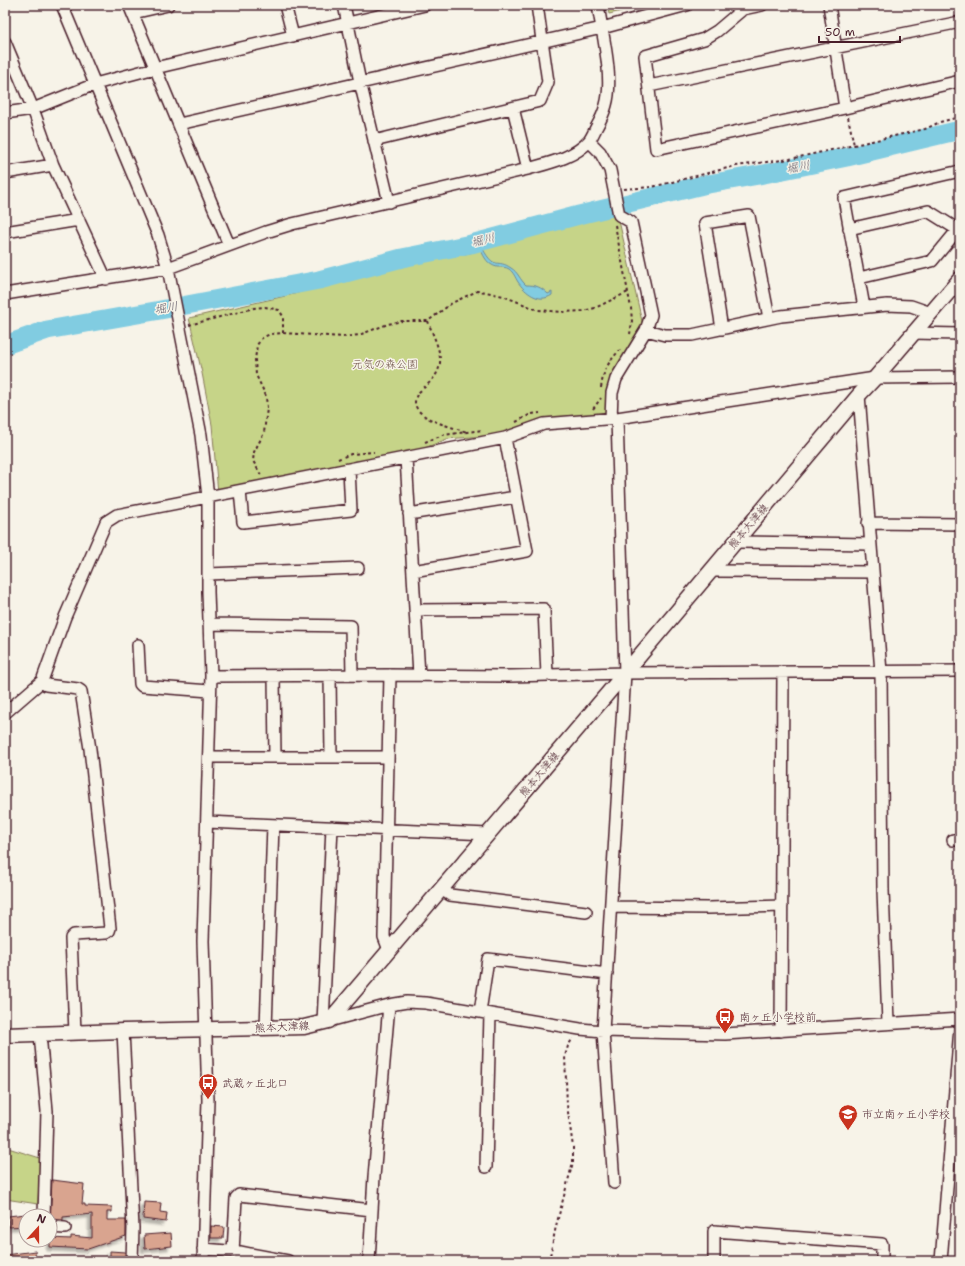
<svg xmlns="http://www.w3.org/2000/svg" width="965" height="1266" viewBox="0 0 965 1266" font-family="'Shantell Sans','Klee One',sans-serif">
<style>
.green{fill:#c6d488;stroke:#887a5a}
.water{fill:#81cce1;stroke:#6b8798}
.lines{fill:none;stroke-linecap:round;stroke-linejoin:round}
.river{stroke:#81cce1;stroke-width:19}
.building{fill:#d9a48f;stroke:#4a1f2b;filter:url(#shadow)}
.minor-casing{stroke:#4a1f2b;stroke-width:14}
.major-casing{stroke:#4a1f2b;stroke-width:17}
.path{stroke:#4a1f2b;stroke-width:2;stroke-dasharray:3 3;stroke-linecap:butt}
.minor{stroke:#f7f3e8;stroke-width:11}
.major{stroke:#f7f3e8;stroke-width:14}
.labels{text-anchor:middle;dominant-baseline:central;stroke-width:3;stroke-linejoin:round;paint-order:stroke}
.park-label{font-size:11px;fill:#694c42;stroke:#f7f3e8}
.street-label{font-size:11px;fill:#4a1f2b;stroke:#f7f3e8}
.poi-label{font-size:11px;fill:#4a1f2b;stroke:#f7f3e8;text-anchor:start}
.water-label{font-size:12px;font-style:italic;fill:#5a5362;stroke:#f7f3e8}
</style>
<defs>
<filter id="shadow"><feDropShadow dx="-3.5" dy="3.5" stdDeviation="1" flood-color="#0004"/></filter>
</defs>
<rect width="100%" height="100%" fill="#f7f3e8"/>
<filter id="ink" filterUnits="userSpaceOnUse"><feTurbulence type="fractalNoise" baseFrequency=".025" numOctaves="2"/><feDisplacementMap in="SourceGraphic" scale="8" xChannelSelector="R" yChannelSelector="G"/><feConvolveMatrix kernelMatrix="1 2 1 2 8 2 1 2 1" color-interpolation-filters="sRGB"/></filter>
<g filter="url(#ink)">
<path class="green" d="M607,5h40l-38,9z
M617,212l27,118 -29,48 -6,38 -112,19 -50,4 -42,17 -49,5 -27,10 -111,22 -6,-68 -10,-52 -13,-55 105,-24 83,-24 93,-17 76,-23z
M5,1147l35,11 -2,46 -33,-5z"/>
<path class="water" d="M483,249c12,22 14,9 28,19 7,4 9,12 15,17 10,0 15,2 22,9l4,-2v3c-13,9 -27,-3 -34,-13 -3,-5 -4,-9 -9,-13 -3,-2 -7,-2 -12,-2 -9,-2 -13,-10 -16,-17z"/>
<g class="lines">
<path class="river" d="M5,345l42,-15 108,-19 164,-31 83,-22 69,-14 108,-29 124,-30 61,-11 83,-17 113,-27"/>
</g>
<path class="building" d="M52,1180l32,4 -2,20h3v2l27,1v5h-5v8h19v16l-38,13 -38,-2v-9l21,1v-3l21,2v-24l-29,3v3l-13,-1z
M144,1202l17,1 -1,9 7,1 -1,9 -23,-3z
M26,1214v12l-17,1 -1,-11z
M211,1226l13,1 -1,11h-12z
M171,1233l1,13 -27,3 -1,-14z
M35,1251l1,10h-31v-6z
M110,1251l15,1v9h-15z"/>
<g class="lines">
<g class="minor-casing">
<path id="minor" d="M62,5l96,230 10,33 33,167 7,62v95l3,84 -8,265 5,159 -5,161
M129,5l100,240
M285,5l8,31
M344,5l16,77 29,120
M762,5l-19,4 -26,22 -13,8 -59,17 11,93 189,-41 115,-27
M829,5l16,103
M133,13l35,-8
M5,42l28,67 20,56 53,114
M649,86l311,-64
M513,108l15,61
M5,113l28,-4 62,-25 60,-16 270,-63
M179,124l423,-96 85,-23
M374,141l166,-40 8,-19 -11,-77
M589,141l11,11 10,18 9,45 12,7 20,93 -5,15
M5,173l48,-8
M849,229l79,-18 32,20
M5,232l74,-12
M859,278l73,-17 28,-34
M5,294l163,-26 98,-36 26,-8 236,-55c21,-6 46,-11 61,-28 3,-4 5,-9 7,-13 4,-7 8,-15 10,-23 8,-27 -4,-72 -8,-100
M864,307l-20,-109 116,-27
M722,329l-17,-106 44,-7 20,102
M912,333l48,1
M859,395l22,277 2,218 5,133
M611,419l1,-26 4,-14 30,-49 19,5h27l89,-19 106,-11 24,1 20,7
M406,458l13,217
M240,491l3,31 108,-12 -2,-41
M409,514l107,-17
M868,523l92,1
M735,542l135,2
M413,571l114,-20 -22,-113
M711,571l162,1
M208,574l150,-6
M415,610l129,-1 3,66
M209,624l142,2 1,49
M138,645l2,39 2,2 68,5
M330,675l1,82
M211,676l179,-1 121,1 114,-3 335,-2
M274,676l1,81
M42,681l4,4 32,4 3,2 9,58 20,179 -1,3 -3,2 -32,2 -3,3 4,94
M5,713l37,-32 23,-64 41,-95 11,-7 388,-77 39,-14 73,-6 258,-40 85,-1
M209,757h179
M207,822l281,12
M953,840h7
M441,889l9,6 136,17
M611,907l98,1 73,-2
M389,950l-5,-13 6,-262
M480,1012l8,-53 119,15
M329,1021l60,-16 18,-3 19,1 154,26 23,2 122,3 235,-15
M323,1023l9,-196
M266,1028l7,-203
M123,1031l10,197 -1,33
M781,1031l2,-359
M40,1034l7,77 -3,105
M486,1167l4,-153
M614,1183l-11,-152 22,-358 -8,-255
M50,1227l15,1
M203,1249l37,3 48,9
M233,1252l3,-54 3,-3 133,15
M369,1261l5,-84 15,-172
M714,1261v-30l168,13v17
M941,1261l19,-233"/>
</g>
<g class="major-casing">
<path id="major" d="M5,1035l118,-4 181,-4 25,-6 296,-348 234,-278 16,-17 85,-99"/>
</g>
<path class="path" d="M848,117l6,28
M624,189l28,-2 84,-21 54,-7 64,-14 71,-16 15,-7 20,-5
M615,225l16,83 1,14 -2,12
M428,321c4,13 13,28 12,42 -2,14 -11,20 -21,29 -3,3 -4,7 -4,11 2,17 38,24 52,29
M189,325l65,-17 11,-1 14,3 4,6v17
M601,388c2,-17 7,-26 19,-38
M593,409l8,-11
M516,422l15,-8 9,-1
M425,442l18,-7 40,-5
M338,459l13,-5 23,-2
M261,475l-8,-14 1,-9 10,-19 3,-25 -1,-12 -10,-21 -1,-15 2,-15 5,-7 8,-4 13,-1 60,4 16,-2 29,-11 14,-3h26l24,-18 25,-12 9,1 17,4 35,14 25,2 20,-1 12,-3 33,-16
M549,1261l7,-35 17,-64v-15l-6,-42 -2,-49 3,-10 5,-8"/>
<use href="#minor" class="minor"/>
<use href="#major" class="major"/>
</g>
</g>
<defs>
<g id="bus-pin" transform="scale(1)"><path d="M0 17L-7.5 6A9.5 9.5 0 1 1 7.5 6Z" fill="#c8321e" stroke="#f7f3e8"/><path d="M-5-6H5V4H4V6H2V4H-2V6H-4V4H-5ZM-3.5-4V0h7V-4ZM-3.5 1.2v1.5H-2V1.2ZM2 1.2v1.5H3.5V1.2Z" fill="#fff"/></g>
<g id="school-pin" transform="scale(1)"><path d="M0 17L-7.5 6A9.5 9.5 0 1 1 7.5 6Z" fill="#c8321e" stroke="#f7f3e8"/><path d="M0-5L7-2L0 1L-7-2ZM-4 1L0 2.5L4 1V4Q0 6-4 4Z" fill="#fff"/></g>
</defs>
<g fill-rule="evenodd">
<use href="#bus-pin" x="725" y="1017"/>
<use href="#bus-pin" x="208" y="1083"/>
<use href="#school-pin" x="848" y="1114"/>
</g>
<g class="labels">
<g class="park-label">
<text x="385" y="364">元気の森公園</text>
</g>
<g class="street-label">
<text transform="translate(748 526) rotate(-50)">熊本大津線</text>
<text transform="translate(539 774) rotate(-50)">熊本大津線</text>
<text transform="translate(282 1027) rotate(-3)">熊本大津線</text>
</g>
<g class="poi-label">
<text x="739" y="1017">南ヶ丘小学校前</text>
<text x="222" y="1083">武蔵ヶ丘北口</text>
<text x="862" y="1114">市立南ヶ丘小学校</text>
</g>
<g class="water-label">
<text transform="translate(798 167) rotate(-11)">堀川</text>
<text transform="translate(483 240) rotate(-14)">堀川</text>
<text transform="translate(166 308) rotate(-10)">堀川</text>
</g>
</g>
<rect width="965" height="1266" fill="none" stroke="#f7f3e8" stroke-width="20"/>
<rect x="10" y="10" width="945" height="1246" fill="none" stroke="#4a1f2b" stroke-width="1.5" filter="url(#ink)"/>
<g transform="translate(38 1228) rotate(21)"><circle r="19" fill="#f7f3e8" stroke="#b29e9c"/>
<path d="M0-3L7 15L0 10L-7 15Z" fill="#c8321e"/>
<text y="-6" font-size="11" font-weight="bold" text-anchor="middle" fill="#4a1f2b">N</text>
</g>
<path d="M819 36v6h81v-6" fill="none" stroke="#4a1f2b" stroke-width="2"/>
<text x="825" y="36" font-size="12" fill="#4a1f2b" stroke="#f7f3e8" stroke-width="3" paint-order="stroke">50 m</text>
</svg>
